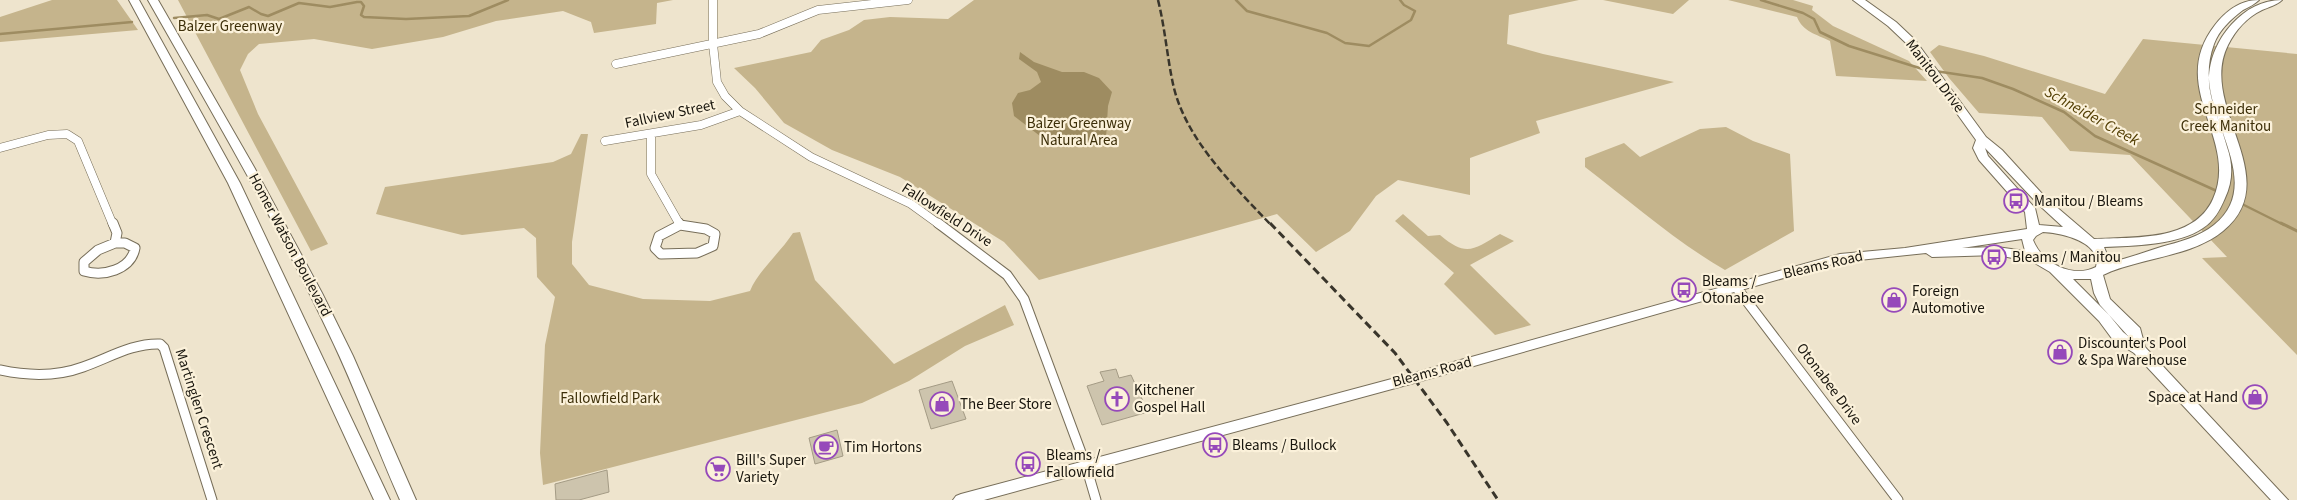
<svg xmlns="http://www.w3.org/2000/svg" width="2297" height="500" viewBox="0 0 2297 500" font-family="'Source Sans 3',sans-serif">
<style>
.green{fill:#c5b48c}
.water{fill:#9e8c61}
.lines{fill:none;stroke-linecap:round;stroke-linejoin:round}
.stream-far1{stroke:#9e8c61;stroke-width:2.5}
.stream{stroke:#9e8c61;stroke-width:3}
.building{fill:#cdc4ad;stroke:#a49b85}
.street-far1-casing{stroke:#776e59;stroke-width:9}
.street-casing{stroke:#776e59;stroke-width:11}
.secondary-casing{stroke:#776e59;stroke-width:2}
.street-far1{stroke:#fff;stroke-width:8}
.street{stroke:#fff;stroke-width:9}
.secondary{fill:#fff;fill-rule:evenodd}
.rail-far1{stroke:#39352b;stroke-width:2.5;stroke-dasharray:7 3;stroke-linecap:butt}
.rail{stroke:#39352b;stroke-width:3;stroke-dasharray:8 4.5;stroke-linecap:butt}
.labels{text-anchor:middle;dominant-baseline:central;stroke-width:4.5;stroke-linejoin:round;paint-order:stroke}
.park-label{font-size:15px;fill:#3c2e08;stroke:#fbf1da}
.street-label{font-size:15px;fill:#18150d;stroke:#fbf1da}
.poi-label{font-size:15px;fill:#18150d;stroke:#fbf1da;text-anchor:start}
.water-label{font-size:16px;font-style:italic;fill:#523e03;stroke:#fbf1da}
</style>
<rect width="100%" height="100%" fill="#eee4cd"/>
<path class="green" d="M52,0h65l21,30 -138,12v-25z
M178,0h495l-16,3 -1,21 -62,9 -3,-11 -28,-11 -67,10 -53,16 -71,12 -58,-10 -55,5 -11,10 -8,16 18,44 70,130 -17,7z
M974,0h605l-70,15 -2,29 36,10 131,28 -138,39 4,12 -70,25v37l-72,-15 -22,16 -26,35 -34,21 -39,-38 -238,66 -35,-38 -104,-65 -68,-27 -48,-27 -29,-35 -21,-20 77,-16 10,-12 28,-10 15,-10 26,-3 58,2z
M1603,0h86l-16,14z
M1728,0h65l20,6 -1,4 21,16 76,35 18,20 -91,-5 -6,-35c-14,-7 -27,-9 -33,-24z
M2143,39l154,15v301l-95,-97 25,-1 -97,-102 -60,-4 -28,-34 -63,-4 -30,-35 -19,-26 9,-7 45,11 121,38z
M1726,127l27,14 37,13 4,77 -69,39c-50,-29 -94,-68 -140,-103v-9l39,-15 16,14 60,-28z
M581,134h7l-16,108v22l17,21 54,14 67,2 40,-10c8,-20 30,-38 43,-58l7,-1 15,48 79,84 111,-59 9,20 -49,21 -56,35 -47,22 -319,82 -3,-32 5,-108 10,-48 -18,-20 -1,-39 -12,-10 -62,7 -86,-21 9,-27 168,-25 18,-8z
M1403,214l25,22 12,-1c27,23 34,14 60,-1l14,7 -44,24 61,60 -36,10 -51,-51 10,-11 -59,-52z"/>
<path class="water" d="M1020,52l14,10 28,10h22l15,6 13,14 -4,14 -2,32 -6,5 -26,4 -21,-1 -39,-30 -2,-13 6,-10 12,-3 11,-8 -4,-10 -18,-13z"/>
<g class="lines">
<path class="stream-far1" d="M1236,0l11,11 80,22 18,10 24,3 42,-26 4,-9 -11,-6 -4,-5
M1761,0l42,13 11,6 6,13 29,14 80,25
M174,18l33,-3 12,4 30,-12 12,7 7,2 31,-13 31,4 27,-5h4l3,4 -3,9 3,2 42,2 63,-3 39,-16
M0,34l132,-12
M1935,71l47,7 31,11 51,23 31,24 124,56
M2240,203l44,22"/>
<path class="stream" d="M2281,223l16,8"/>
</g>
<path class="building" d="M1116,369l3,9 12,-3 17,37 -46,13 -15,-39 17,-5 -4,-9z
M952,381l14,38 -35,10 -12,-39z
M837,430l6,26 -28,8 -6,-26z
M607,470l2,22 -30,8h-23l-1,-16z"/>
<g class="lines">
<g class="street-far1-casing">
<path id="street-far1" d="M713,0v44l4,38 8,14 15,15 71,46 100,47 29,21
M616,64l143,-30 59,-24 90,-10
M651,134v40l29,51
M605,141l96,-16 39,-14
M0,148l48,-13 19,-1 11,7 35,84"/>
</g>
<g class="street-casing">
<path id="street" d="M113,223l4,10 -2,10
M679,223l1,2
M938,223l69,52 17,24 62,167 10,34
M680,225l26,4 9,5 -2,12 -16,7 -36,1 -6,-6 4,-12z
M115,243h10l10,5c-4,22 -32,29 -51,23v-9l14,-12z
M1736,287l162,213
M0,370c28,6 56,7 83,-3 26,-9 49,-24 77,-23l4,4 48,152"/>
</g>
<g class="secondary-casing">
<path id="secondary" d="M129,0h10l101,183 150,317h-16l-146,-317z
M148,0h10l96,167 68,126 31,63 63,144h-16c-24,-54 -44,-110 -70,-164 -54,-115 -119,-225 -182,-336z
M1853,0h12l31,22 19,18 71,97 16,13 44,48 48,41c39,-2 100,3 119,-40 27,-60 -47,-111 2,-174 11,-14 25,-25 44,-25 -4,4 -10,7 -16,10 -12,9 -24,20 -29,34 -14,38 3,67 13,103 6,17 6,34 -2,51 -5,12 -11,23 -22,30 -24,17 -71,18 -99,19l6,15c18,-3 34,-10 51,-15 18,-5 38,-10 53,-22 48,-38 -2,-98 -5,-142 -1,-22 9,-44 23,-59 14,-15 30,-24 50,-24 -5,5 -13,7 -20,10 -15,7 -27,21 -34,35 -31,62 59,133 -5,186 -31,26 -85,27 -120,44l7,24 30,29 5,19 143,153h-17l-137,-147 -21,-13 -14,-19 -49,-49 -17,-10 -36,-7 -65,2 -6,-4 -86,9 -426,121 -430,117h-31l3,-4 5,-2 453,-121 426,-119 65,-6 122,-19 -2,-17 -46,-52 -6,-12 3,-8 -69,-96 -19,-18zM1985,148l53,56 25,23 -24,-2 -4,-17 -47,-52zM2043,232c19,1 59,10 53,35 -23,12 -54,-4 -63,-27l3,-4zM2022,239l3,12 -28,-4 -35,1zM2073,279h18l3,14 6,12 29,32 -6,-5 -14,-17z"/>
</g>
<use href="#street-far1" class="street-far1"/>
<use href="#street" class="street"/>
<use href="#secondary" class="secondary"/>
<path class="rail-far1" d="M1158,0c7,28 9,56 15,84 12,55 60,101 98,141"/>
<path class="rail" d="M1270,223l125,130 52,70 51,77"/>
</g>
<defs>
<g id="bus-ring" transform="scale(1.25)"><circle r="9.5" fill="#fbf1da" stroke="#9649ba" stroke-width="1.5"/><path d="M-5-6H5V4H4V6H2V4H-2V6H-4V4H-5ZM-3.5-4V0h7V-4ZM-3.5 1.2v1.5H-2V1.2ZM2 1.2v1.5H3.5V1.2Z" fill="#9649ba"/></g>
<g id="shop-ring" transform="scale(1.25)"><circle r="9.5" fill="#fbf1da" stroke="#9649ba" stroke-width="1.5"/><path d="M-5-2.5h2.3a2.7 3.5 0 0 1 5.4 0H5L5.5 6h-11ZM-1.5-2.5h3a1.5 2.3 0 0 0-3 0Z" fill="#9649ba"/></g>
<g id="church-ring" transform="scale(1.25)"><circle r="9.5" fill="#fbf1da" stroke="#9649ba" stroke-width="1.5"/><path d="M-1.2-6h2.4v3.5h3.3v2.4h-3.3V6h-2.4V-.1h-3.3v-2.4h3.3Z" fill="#9649ba"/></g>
<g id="cafe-ring" transform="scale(1.25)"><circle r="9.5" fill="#fbf1da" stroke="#9649ba" stroke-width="1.5"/><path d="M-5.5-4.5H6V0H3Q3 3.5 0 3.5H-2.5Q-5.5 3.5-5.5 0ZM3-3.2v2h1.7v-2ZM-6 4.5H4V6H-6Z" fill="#9649ba"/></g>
<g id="supermarket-ring" transform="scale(1.25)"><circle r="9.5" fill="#fbf1da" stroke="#9649ba" stroke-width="1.5"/><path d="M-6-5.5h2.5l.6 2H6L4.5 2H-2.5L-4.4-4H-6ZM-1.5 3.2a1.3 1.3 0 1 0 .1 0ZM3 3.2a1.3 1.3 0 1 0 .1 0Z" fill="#9649ba"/></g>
</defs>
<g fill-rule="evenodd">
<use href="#bus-ring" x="2016" y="201"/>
<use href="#bus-ring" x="1994" y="257"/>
<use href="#bus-ring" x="1684" y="290"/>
<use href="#shop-ring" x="1894" y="300"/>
<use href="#shop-ring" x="2060" y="352"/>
<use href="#shop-ring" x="2255" y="397"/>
<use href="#church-ring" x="1117" y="399"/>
<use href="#shop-ring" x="942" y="404"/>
<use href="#bus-ring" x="1215" y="445"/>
<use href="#cafe-ring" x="826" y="447"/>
<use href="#bus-ring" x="1028" y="464"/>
<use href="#supermarket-ring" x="718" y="469"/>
</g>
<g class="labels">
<g class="park-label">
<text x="230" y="26">Balzer Greenway</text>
<text x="2226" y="109">Schneider<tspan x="2226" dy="17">Creek Manitou</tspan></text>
<text x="1079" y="123">Balzer Greenway<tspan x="1079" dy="17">Natural Area</tspan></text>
<text x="610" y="398">Fallowfield Park</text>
</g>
<g class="street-label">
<text transform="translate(1935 76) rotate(53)">Manitou Drive</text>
<text transform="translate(670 114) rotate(-12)">Fallview Street</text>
<text transform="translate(947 215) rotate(33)">Fallowfield Drive</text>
<text transform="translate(290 245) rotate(62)">Homer Watson Boulevard</text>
<text transform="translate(1823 265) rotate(-13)">Bleams Road</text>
<text transform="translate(1432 372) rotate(-15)">Bleams Road</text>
<text transform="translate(1829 384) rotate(53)">Otonabee Drive</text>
<text transform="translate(199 409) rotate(72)">Martinglen Crescent</text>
</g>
<g class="poi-label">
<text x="2034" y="201">Manitou / Bleams</text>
<text x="2012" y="257">Bleams / Manitou</text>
<text x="1702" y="281">Bleams /<tspan x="1702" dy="17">Otonabee</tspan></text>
<text x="1912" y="291">Foreign<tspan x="1912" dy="17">Automotive</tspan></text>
<text x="2078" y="343">Discounter's Pool<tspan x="2078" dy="17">&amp; Spa Warehouse</tspan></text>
<text x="1134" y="390">Kitchener<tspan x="1134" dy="17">Gospel Hall</tspan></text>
<text x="2238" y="397" text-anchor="end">Space at Hand</text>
<text x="960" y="404">The Beer Store</text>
<text x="1232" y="445">Bleams / Bullock</text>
<text x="844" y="447">Tim Hortons</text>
<text x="1046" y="455">Bleams /<tspan x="1046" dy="17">Fallowfield</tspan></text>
<text x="736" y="460">Bill's Super<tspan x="736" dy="17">Variety</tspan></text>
</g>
<g class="water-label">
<text transform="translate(2092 116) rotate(29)">Schneider Creek</text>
</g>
</g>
</svg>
